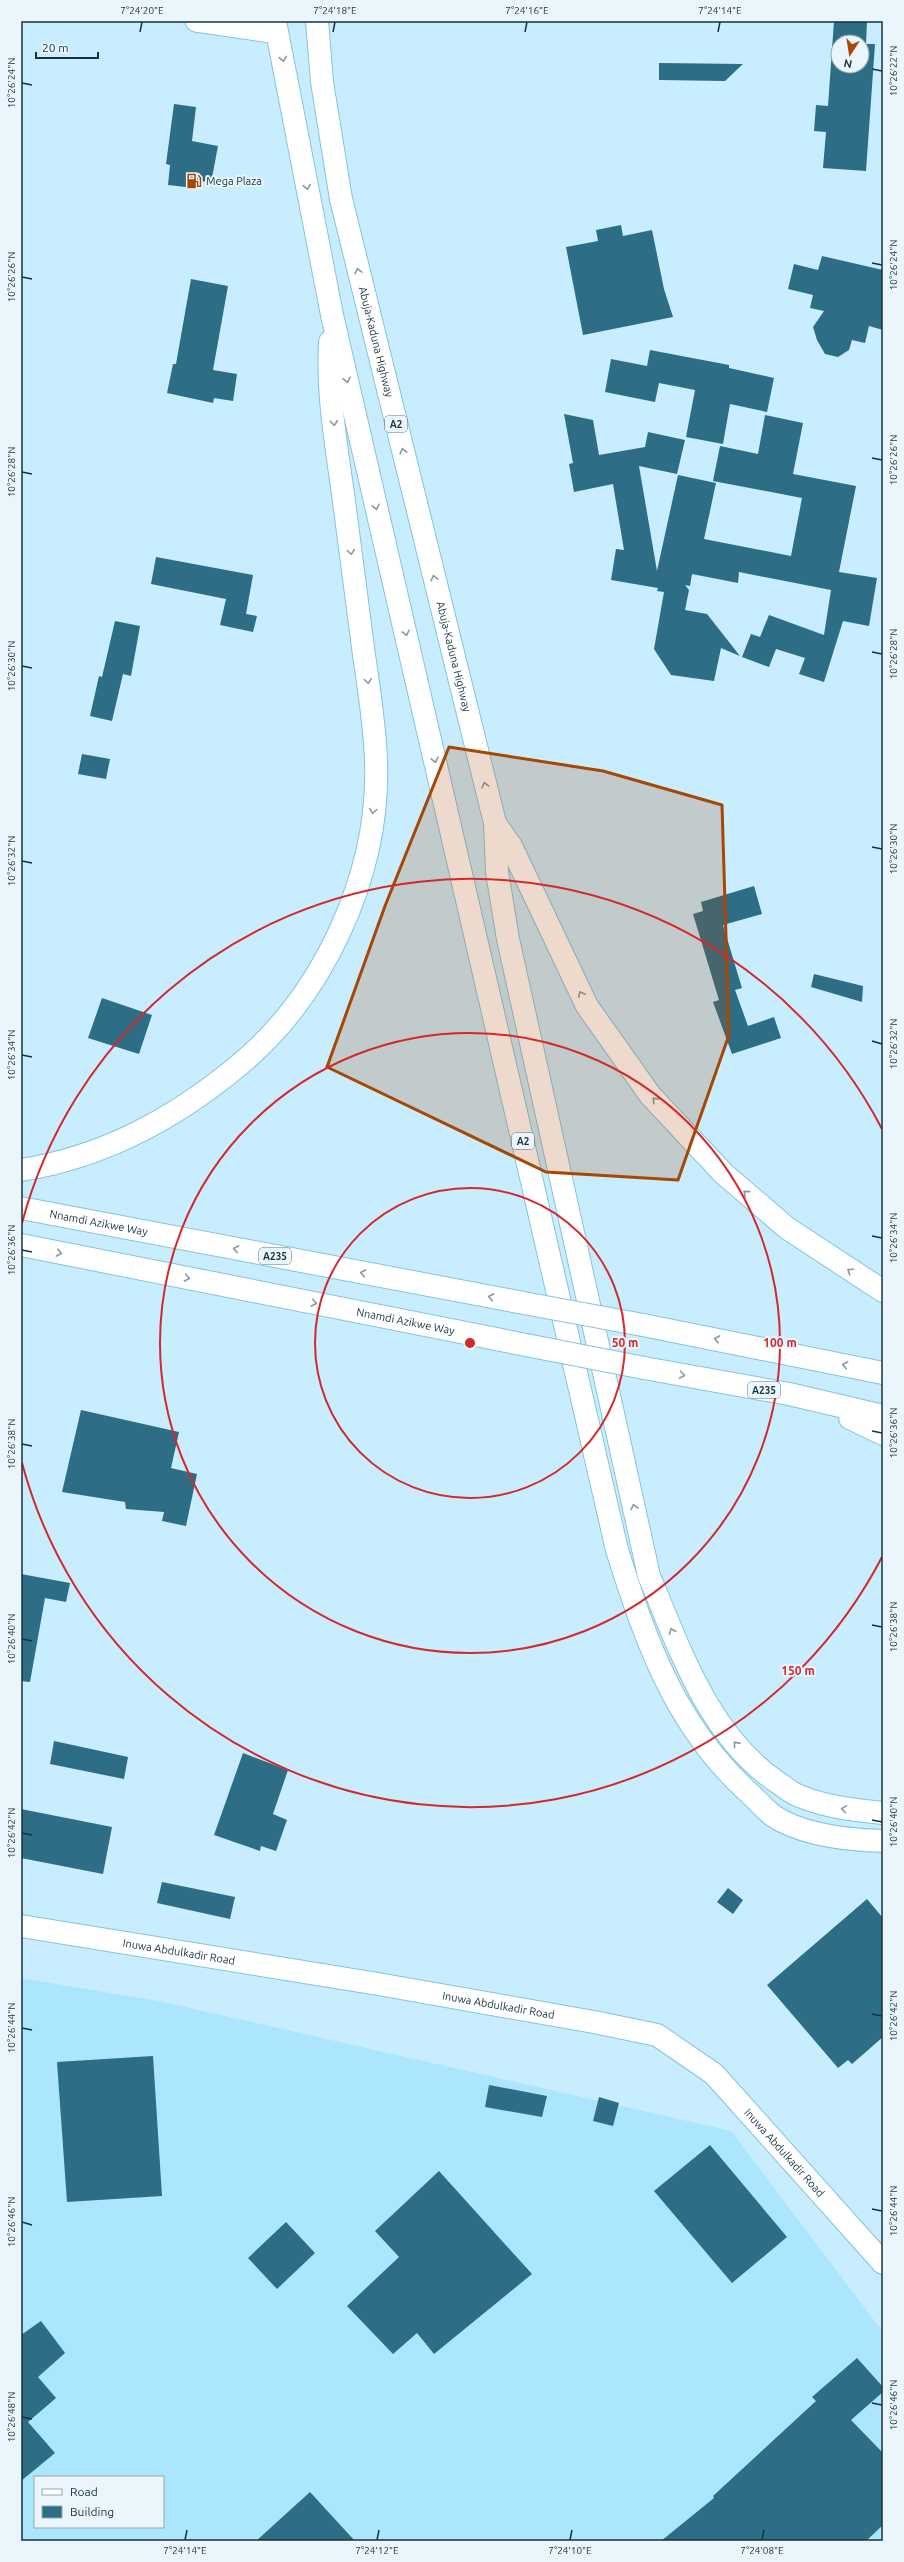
<svg xmlns="http://www.w3.org/2000/svg" width="904" height="2562" viewBox="0 0 904 2562" font-family="Ubuntu,sans-serif">
<style>
.built{fill:#abe6fe;fill-rule:evenodd}
.building{fill:#2d6d86;fill-rule:evenodd}
.lines{fill:none;stroke-linecap:round;stroke-linejoin:round}
.street-casing{stroke:#84c4de;stroke-width:23}
.secondary-casing{stroke:#84c4de;stroke-width:24}
.highway-casing{stroke:#84c4de;stroke-width:24}
.street{stroke:#fff;stroke-width:21}
.secondary{stroke:#fff;stroke-width:22}
.highway{stroke:#fff;stroke-width:22}
.highway-bridge-casing{stroke:#84c4de;stroke-width:24;stroke-linecap:butt}
.highway-bridge{stroke:#fff;stroke-width:22}
.oneway{stroke:#8b989e}
.marked{fill:#a84703;fill-opacity:0.2;stroke:#a84703;stroke-width:3;stroke-linejoin:round}
.ticks{fill:none;stroke:#17323c;stroke-width:1.5}
.ring{fill:none;stroke:#d62828;stroke-width:2}
.labels{text-anchor:middle;dominant-baseline:central;stroke-width:4;stroke-linejoin:round;paint-order:stroke}
.shield{fill:#eaf6fc;stroke:#566d76;stroke-width:1}
.shield-label{font-size:10px;font-weight:bold;fill:#17323c}
.poi-label{font-size:11px;fill:#17323c;stroke:#eaf6fc;text-anchor:start}
.street-label{font-size:11px;fill:#17323c;stroke:#eaf6fc}
.centre{fill:#d62828;stroke:#eaf6fc;stroke-width:2}
.ring-label{font-size:12px;text-anchor:middle;font-weight:bold;fill:#d62828;stroke:#eaf6fc;stroke-width:4;stroke-linejoin:round;paint-order:stroke}
.neatline{fill:none;stroke:#17323c;stroke-width:1.5}
.ticks-label{font-size:10px;text-anchor:middle;fill:#17323c}
</style>
<rect width="100%" height="100%" fill="#c8edfe"/>
<path class="built" d="M21,1978l138,23 572,130 152,201v209h-862zM35,2477h128v50h-128z"/>
<path class="building" d="M834,21h33l-1,23h9l-9,127 -43,-3 3,-36 -12,-1 2,-26 12,1zM838,42h24v24h-24z
M659,63l84,1 -18,17 -66,-1z
M174,104l22,3 -4,34 26,5 -7,37 -24,-5 -1,9 -18,-2 2,-20 -4,-1z
M621,225l2,11 29,-6 12,59 9,28 -90,18 -17,-88 32,-6 -2,-11z
M822,256l61,14v60l-14,-4 -4,17 -13,-3 -3,10 -11,7 -13,-3 -8,-14 -4,-13 11,-16 -14,-3 3,-13 -25,-6 6,-25 24,6z
M191,279l37,7 -15,84 24,4 -4,27 -19,-3 -1,5 -46,-10 6,-29h3z
M650,350l79,15v3l45,10 -7,34 -37,-8 -7,40 -37,-7 9,-47 -36,-7 -4,19 -50,-10 6,-33 36,7z
M564,414l29,6 6,35 46,-8 3,-15 37,8 -8,34 -38,-8 18,105 21,-96 38,8 -12,56 87,17 11,-58 -89,-17 7,-35 38,8 7,-39 38,8 -10,51 63,12 -17,86 38,6 -8,48 -26,-5 -19,61 -25,-8 6,-16 -29,-9 -7,18 -27,-10 9,-23 9,3 9,-22 55,20 7,-45 -92,-18 -1,11 -46,-9 -2,12 -5,-1 4,5 -4,20 22,4 33,42 -19,-8 -7,33 -43,-6 -17,-26 10,-57 -7,-1 1,-3 -47,-8 5,-31 8,1 -11,-66 -39,8 -5,-28 4,-1z
M156,557l97,18 -7,39 11,2 -4,16 -33,-7 6,-26 -75,-15z
M115,621l25,5 -9,50 -8,-2 -11,47 -22,-5 9,-40 3,1z
M82,754l28,5 -4,20 -28,-5z
M754,886l8,28 -39,11 19,63 -7,2 13,36 26,-9 7,21 -49,16 -19,-52 6,-2 -26,-86 10,-3 -2,-9z
M814,974l49,12 -1,16 -51,-15z
M102,998l50,17 -13,39 -51,-16z
M81,1410l98,22 -8,36 26,6 -11,52 -24,-5 2,-9 -38,-3 -1,-7 -63,-10z
M21,1574l49,9 -4,19 -21,-4 -15,84 -9,-1z
M54,1741l74,16 -4,22 -74,-15z
M243,1753l45,17 -15,44 14,6 -11,31 -15,-5 -1,5 -46,-16z
M21,1809l91,18 -9,47 -82,-16z
M162,1882l73,15 -5,22 -73,-16z
M728,1888l15,12 -10,14 -16,-12z
M867,1899l16,19v119l-31,27 -4,-4 -10,8 -71,-83z
M153,2056l9,140 -95,6 -10,-140z
M489,2085l58,11 -5,21 -57,-10z
M599,2097l20,6 -6,23 -20,-5z
M710,2145l77,92 -55,46 -78,-92z
M439,2171l93,103 -98,80 -17,-21 -24,21 -46,-48 52,-49 -24,-26z
M286,2222l29,31 -38,36 -29,-31z
M41,2321l24,32 -27,24 18,21 -28,24 27,31 -34,28v-146z
M857,2358l26,29v5l-32,28 32,33v72l-17,16h-205l53,-43 -1,-2 103,-95 -4,-4z
M310,2492l45,49h-99z"/>
<g class="lines">
<g class="street-casing">
<path id="street" d="M196,21l81,12"/>
</g>
<g class="secondary-casing">
<g id="secondary">
<path id="s1" d="M21,1926l357,58 216,38 63,13 57,39 169,189"/>
</g>
</g>
<g class="highway-casing">
<g id="highway">
<path d="M275,21l57,294 285,1235c29,92 58,175 131,242 8,7 16,16 24,23 29,20 77,25 111,26"/>
<path id="s2" d="M317,21l5,61 19,117 154,624 2,49 11,67 141,637c31,73 59,159 128,206 6,4 13,10 20,13 28,12 56,15 86,18"/>
<path d="M495,823l16,23 76,160 63,89 74,79 63,54 96,63"/>
<path d="M21,1170c83,-13 153,-51 217,-104 86,-71 142,-192 138,-305 -1,-35 -7,-71 -12,-106 -7,-54 -14,-108 -21,-161 -7,-50 -16,-102 -13,-152"/>
<path id="s3" d="M21,1208l508,96"/>
<path id="s4" d="M21,1245l505,100"/>
<path d="M643,1325l240,48"/>
<path d="M644,1368l145,26 94,22"/>
<path d="M850,1418l33,16"/>
</g>
</g>
<use href="#street" class="street"/>
<use href="#secondary" class="secondary"/>
<use href="#highway" class="highway"/>
<g class="highway-bridge-casing">
<path id="highway-bridge" d="M529,1304l114,21
M526,1345l118,23"/>
</g>
<use href="#highway-bridge" class="highway-bridge"/>
</g>
<defs><path id="oneway-chevron" d="M-2-3.5L2.5 0L-2 3.5" fill="none" stroke-width="1.6" stroke-linecap="round" stroke-linejoin="round"/></defs>
<g class="oneway">
<use href="#oneway-chevron" transform="translate(283 59) rotate(79)"/>
<use href="#oneway-chevron" transform="translate(307 187) rotate(79)"/>
<use href="#oneway-chevron" transform="translate(358 271) rotate(-104)"/>
<use href="#oneway-chevron" transform="translate(347 380) rotate(77)"/>
<use href="#oneway-chevron" transform="translate(334 423) rotate(85)"/>
<use href="#oneway-chevron" transform="translate(403 451) rotate(-104)"/>
<use href="#oneway-chevron" transform="translate(376 507) rotate(77)"/>
<use href="#oneway-chevron" transform="translate(351 552) rotate(82)"/>
<use href="#oneway-chevron" transform="translate(434 578) rotate(-104)"/>
<use href="#oneway-chevron" transform="translate(406 633) rotate(77)"/>
<use href="#oneway-chevron" transform="translate(368 681) rotate(82)"/>
<use href="#oneway-chevron" transform="translate(435 760) rotate(77)"/>
<use href="#oneway-chevron" transform="translate(485 785) rotate(-104)"/>
<use href="#oneway-chevron" transform="translate(373 811) rotate(98)"/>
<use href="#oneway-chevron" transform="translate(581 994) rotate(-115)"/>
<use href="#oneway-chevron" transform="translate(655 1100) rotate(-133)"/>
<use href="#oneway-chevron" transform="translate(746 1193) rotate(-139)"/>
<use href="#oneway-chevron" transform="translate(236 1249) rotate(-169)"/>
<use href="#oneway-chevron" transform="translate(59 1253) rotate(11)"/>
<use href="#oneway-chevron" transform="translate(850 1271) rotate(-146)"/>
<use href="#oneway-chevron" transform="translate(363 1273) rotate(-169)"/>
<use href="#oneway-chevron" transform="translate(187 1278) rotate(11)"/>
<use href="#oneway-chevron" transform="translate(491 1297) rotate(-169)"/>
<use href="#oneway-chevron" transform="translate(314 1303) rotate(11)"/>
<use href="#oneway-chevron" transform="translate(717 1339) rotate(-169)"/>
<use href="#oneway-chevron" transform="translate(845 1365) rotate(-168)"/>
<use href="#oneway-chevron" transform="translate(682 1375) rotate(10)"/>
<use href="#oneway-chevron" transform="translate(634 1507) rotate(-103)"/>
<use href="#oneway-chevron" transform="translate(672 1631) rotate(-113)"/>
<use href="#oneway-chevron" transform="translate(736 1744) rotate(-129)"/>
<use href="#oneway-chevron" transform="translate(844 1809) rotate(-171)"/>
</g>
<path class="marked" d="M449,747l154,24 119,34 7,230 -51,145 -132,-8 -219,-105 58,-161z"/>
<path class="ticks" d="M140,32l2,-10M333,32l2,-10M525,32l2,-10M718,32l2,-10M872,69l10,2M22,83l10,2M872,263l10,2M22,277l10,2M872,458l10,2M22,472l10,2M872,652l10,2M22,666l10,2M872,847l10,2M22,861l10,2M872,1041l10,3M22,1055l10,2M872,1236l10,2M22,1250l10,2M872,1431l10,2M22,1444l10,2M872,1625l10,2M22,1639l10,2M872,1820l10,2M22,1833l10,2M872,2014l10,2M22,2028l10,2M872,2209l10,2M22,2222l10,3M872,2403l10,2M22,2417l10,2M185,2540l2,-10M377,2540l2,-10M570,2540l2,-10M762,2540l2,-10"/>
<g class="ring">
<circle cx="470" cy="1343" r="155"/>
<circle cx="470" cy="1343" r="310"/>
<path d="M882 1557A464 464 0 0 1 22 1463M22 1223A464 464 0 0 1 882 1129"/>
</g>
<defs>
<g id="fuel-bare" transform="scale(1.2)"><path d="M-5.5-6h7V0h2V4h1.3V-2.5L3-4.5l.8-.8L6-3V5H2.5V1h-1V6h-7ZM-4.2-4.7v3.2H.2V-4.7Z" fill="#a84703" stroke="#eaf6fc" stroke-width="2.5" paint-order="stroke"/></g>
</defs>
<g fill-rule="evenodd">
<use href="#fuel-bare" x="194" y="181"/>
</g>
<g class="labels">
<g class="shield">
<rect x="385" y="416" width="22" height="16" rx="3"/>
<rect x="512" y="1133" width="22" height="16" rx="3"/>
<rect x="259" y="1248" width="32" height="16" rx="3"/>
<rect x="748" y="1382" width="32" height="16" rx="3"/>
</g>
<g class="shield-label">
<text x="396" y="424">A2</text>
<text x="523" y="1141">A2</text>
<text x="275" y="1256">A235</text>
<text x="764" y="1390">A235</text>
</g>
<g class="poi-label">
<text x="206" y="181">Mega Plaza</text>
</g>
<g class="street-label">
<text stroke="none"><textPath href="#s2" startOffset="327">Abuja-Kaduna Highway</textPath></text>
<text stroke="none"><textPath href="#s2" startOffset="651">Abuja-Kaduna Highway</textPath></text>
<text stroke="none"><textPath href="#s3" startOffset="79">Nnamdi Azikwe Way</textPath></text>
<text stroke="none"><textPath href="#s4" startOffset="392">Nnamdi Azikwe Way</textPath></text>
<text stroke="none"><textPath href="#s1" startOffset="160">Inuwa Abdulkadir Road</textPath></text>
<text stroke="none"><textPath href="#s1" startOffset="484">Inuwa Abdulkadir Road</textPath></text>
<text stroke="none"><textPath href="#s1" startOffset="820">Inuwa Abdulkadir Road</textPath></text>
</g>
</g>
<circle cx="470" cy="1343" r="6" class="centre"/>
<g class="ring-label">
<text x="625" y="1347">50 m</text>
<text x="780" y="1347">100 m</text>
<text x="798" y="1675">150 m</text>
</g>
<rect width="904" height="2562" fill="none" stroke="#eaf6fc" stroke-width="44"/>
<rect x="34" y="2476" width="130" height="52" fill="#eaf6fc" stroke="#96a8af"/>
<rect x="42" y="2489" width="20" height="6" fill="#ffffff" stroke="#96a8af"/>
<text x="70" y="2496" font-size="12" fill="#17323c">Road</text>
<rect x="42" y="2506" width="20" height="12" fill="#2d6d86" stroke="#96a8af"/>
<text x="70" y="2516" font-size="12" fill="#17323c">Building</text>
<g transform="translate(850 54) rotate(192)"><circle r="19" fill="#eaf6fc" stroke="#96a8af"/>
<path d="M0-3L7 15L0 10L-7 15Z" fill="#a84703"/>
<text y="-6" font-size="11" font-weight="bold" text-anchor="middle" fill="#17323c">N</text>
</g>
<path d="M36 52v6h62v-6" fill="none" stroke="#17323c" stroke-width="2"/>
<text x="42" y="52" font-size="12" fill="#17323c" stroke="#eaf6fc" stroke-width="3" paint-order="stroke">20 m</text>
<rect x="22" y="22" width="860" height="2518" class="neatline"/>
<g class="ticks-label">
<text x="142" y="14">7°24'20"E</text>
<text x="335" y="14">7°24'18"E</text>
<text x="527" y="14">7°24'16"E</text>
<text x="720" y="14">7°24'14"E</text>
<text transform="translate(893 71) rotate(-90)" y="4">10°26'22"N</text>
<text transform="translate(11 83) rotate(-90)" y="4">10°26'24"N</text>
<text transform="translate(893 265) rotate(-90)" y="4">10°26'24"N</text>
<text transform="translate(11 277) rotate(-90)" y="4">10°26'26"N</text>
<text transform="translate(893 460) rotate(-90)" y="4">10°26'26"N</text>
<text transform="translate(11 472) rotate(-90)" y="4">10°26'28"N</text>
<text transform="translate(893 654) rotate(-90)" y="4">10°26'28"N</text>
<text transform="translate(11 666) rotate(-90)" y="4">10°26'30"N</text>
<text transform="translate(893 849) rotate(-90)" y="4">10°26'30"N</text>
<text transform="translate(11 861) rotate(-90)" y="4">10°26'32"N</text>
<text transform="translate(893 1044) rotate(-90)" y="4">10°26'32"N</text>
<text transform="translate(11 1055) rotate(-90)" y="4">10°26'34"N</text>
<text transform="translate(893 1238) rotate(-90)" y="4">10°26'34"N</text>
<text transform="translate(11 1250) rotate(-90)" y="4">10°26'36"N</text>
<text transform="translate(893 1433) rotate(-90)" y="4">10°26'36"N</text>
<text transform="translate(11 1444) rotate(-90)" y="4">10°26'38"N</text>
<text transform="translate(893 1627) rotate(-90)" y="4">10°26'38"N</text>
<text transform="translate(11 1639) rotate(-90)" y="4">10°26'40"N</text>
<text transform="translate(893 1822) rotate(-90)" y="4">10°26'40"N</text>
<text transform="translate(11 1833) rotate(-90)" y="4">10°26'42"N</text>
<text transform="translate(893 2016) rotate(-90)" y="4">10°26'42"N</text>
<text transform="translate(11 2028) rotate(-90)" y="4">10°26'44"N</text>
<text transform="translate(893 2211) rotate(-90)" y="4">10°26'44"N</text>
<text transform="translate(11 2222) rotate(-90)" y="4">10°26'46"N</text>
<text transform="translate(893 2405) rotate(-90)" y="4">10°26'46"N</text>
<text transform="translate(11 2417) rotate(-90)" y="4">10°26'48"N</text>
<text x="185" y="2554">7°24'14"E</text>
<text x="377" y="2554">7°24'12"E</text>
<text x="570" y="2554">7°24'10"E</text>
<text x="762" y="2554">7°24'08"E</text>
</g>
</svg>
